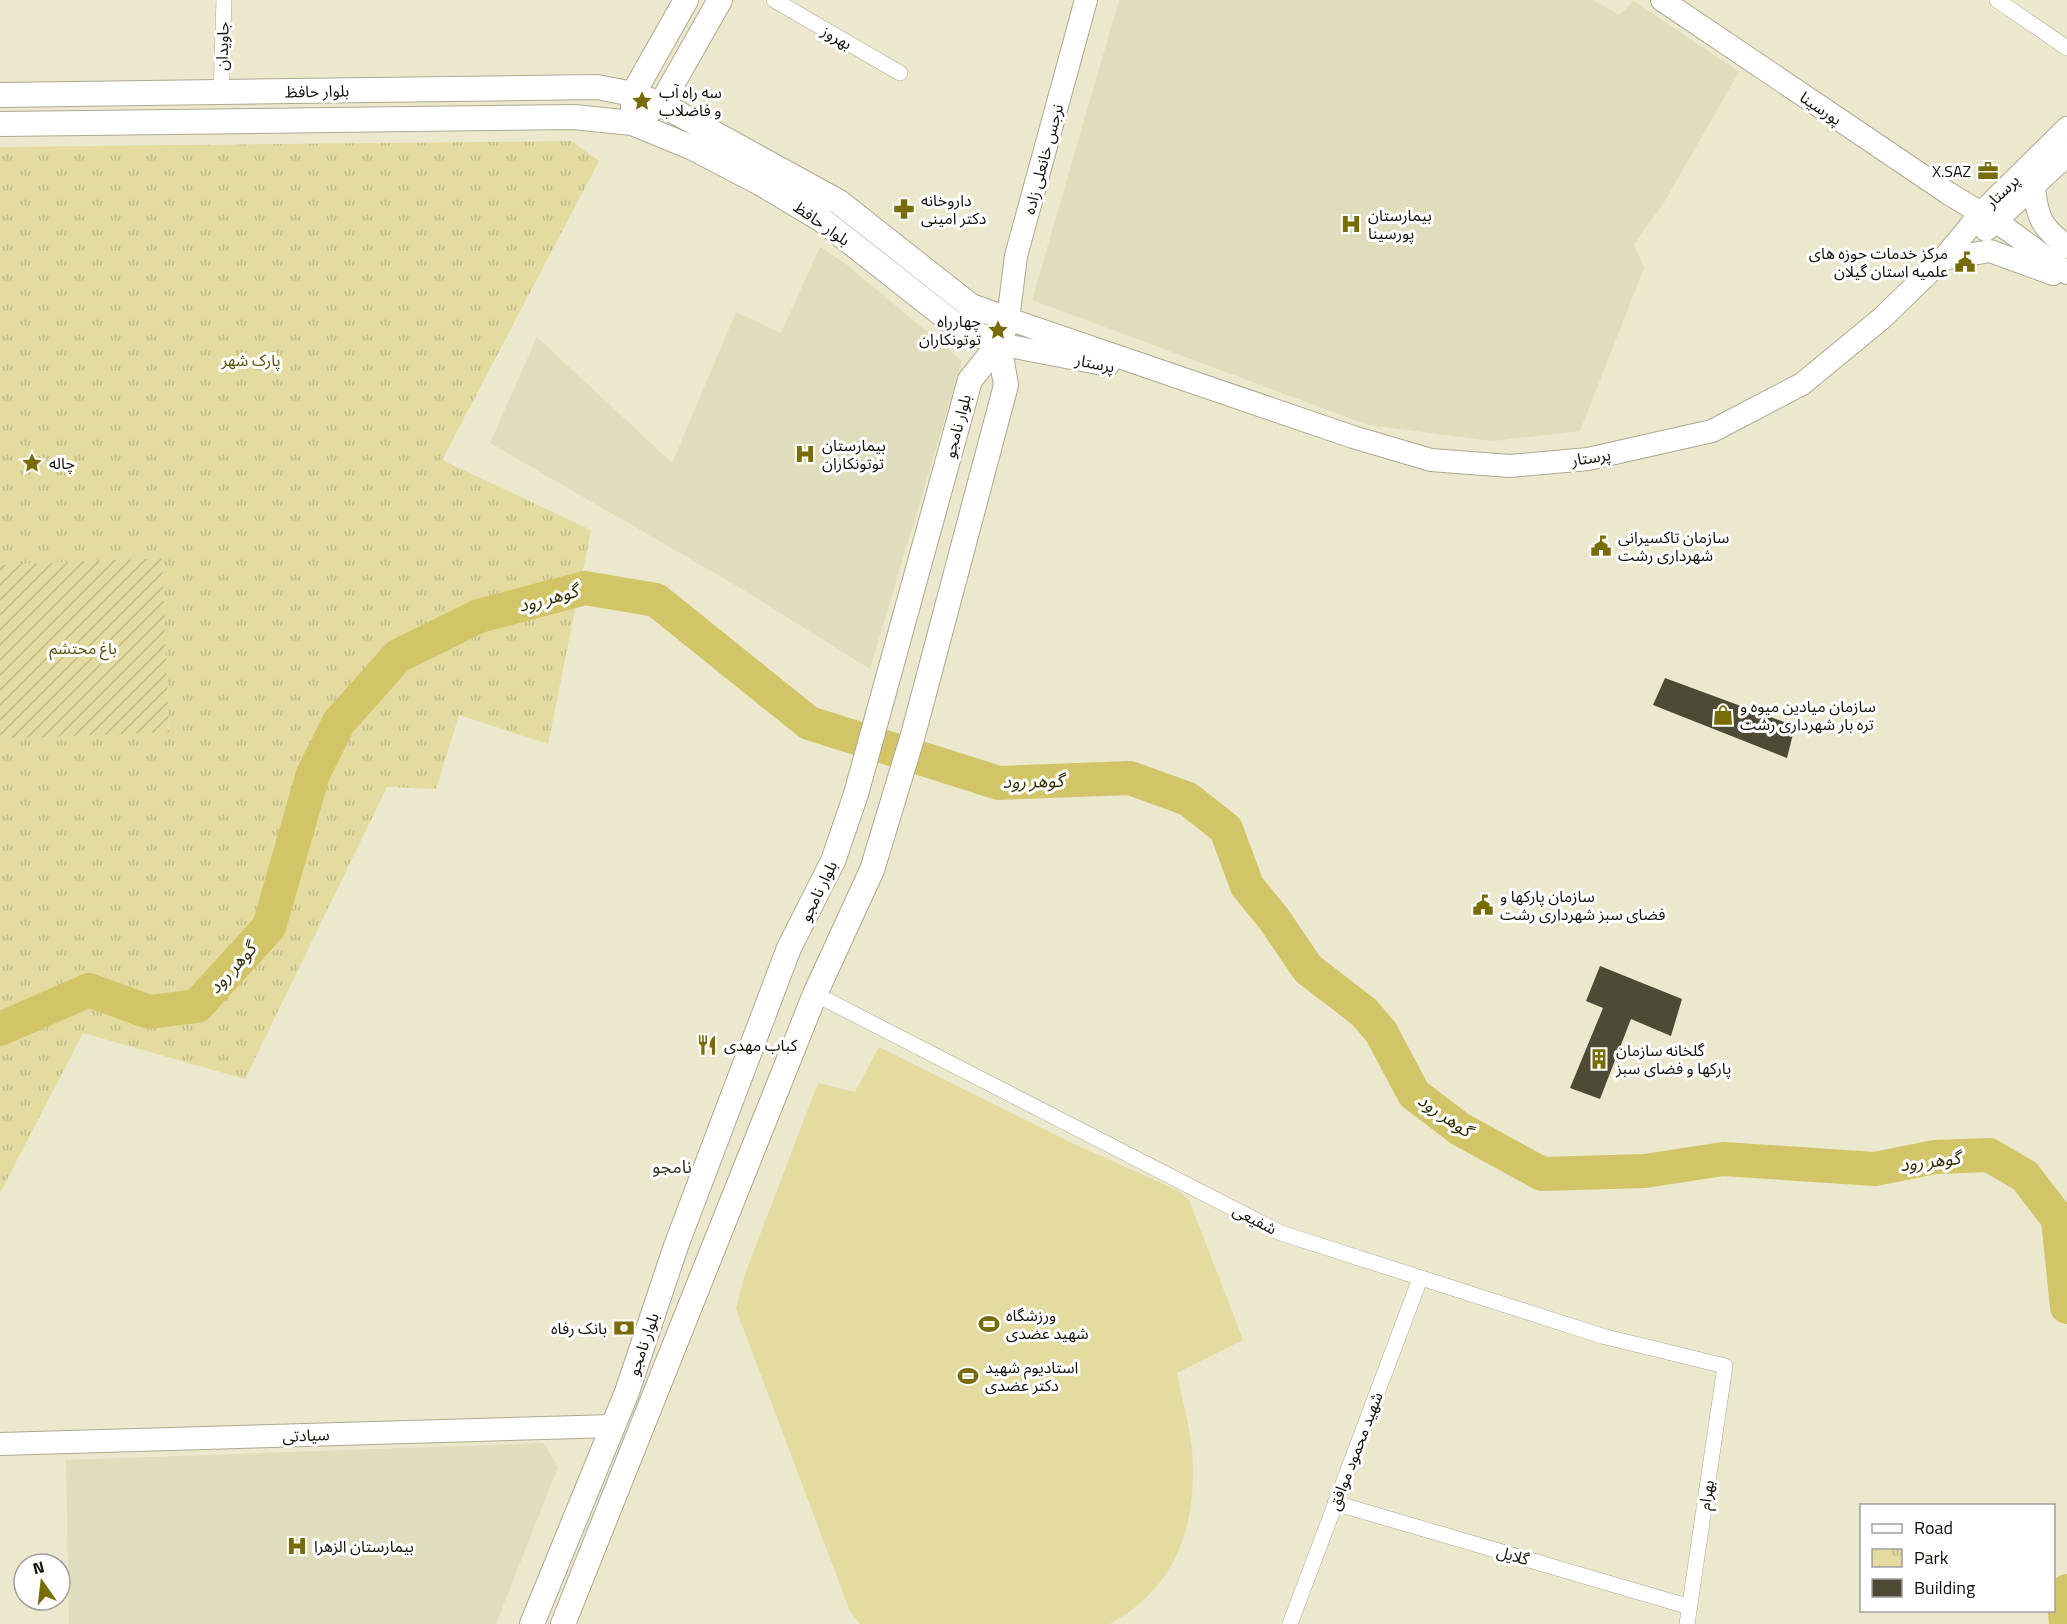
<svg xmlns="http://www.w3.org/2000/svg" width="2067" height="1624" viewBox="0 0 2067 1624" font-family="'Titillium Web','Noto Sans Arabic',sans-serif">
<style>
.built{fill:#e0ddbc}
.park{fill:url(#park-tufts)}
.garden{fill:url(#garden-furrows)}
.pitch{fill:#e3db9f}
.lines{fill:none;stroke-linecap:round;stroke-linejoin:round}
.river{stroke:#d1c568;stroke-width:34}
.building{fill:#4d4b35}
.street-casing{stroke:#aca991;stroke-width:16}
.secondary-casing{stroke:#aca991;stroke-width:24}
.primary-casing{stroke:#aca991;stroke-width:26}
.street{stroke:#fff;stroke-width:15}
.secondary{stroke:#fff;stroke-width:22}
.primary{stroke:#fff;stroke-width:24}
.labels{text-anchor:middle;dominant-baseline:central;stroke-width:6;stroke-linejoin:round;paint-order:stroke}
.street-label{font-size:16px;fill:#111008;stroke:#fff}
.poi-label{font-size:16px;fill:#111008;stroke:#fff;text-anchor:start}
.park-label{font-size:16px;fill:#5b5209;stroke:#fff}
.water-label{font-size:18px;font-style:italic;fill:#342f05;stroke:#fff}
.neighbourhood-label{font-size:18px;fill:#33301c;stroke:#fff}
</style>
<defs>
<pattern id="park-tufts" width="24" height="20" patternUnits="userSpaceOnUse" patternTransform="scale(1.5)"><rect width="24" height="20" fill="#e3db9f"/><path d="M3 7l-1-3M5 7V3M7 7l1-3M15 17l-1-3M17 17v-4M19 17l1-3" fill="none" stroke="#c2bb87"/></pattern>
<pattern id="garden-furrows" width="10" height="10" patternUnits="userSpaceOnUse" patternTransform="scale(1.5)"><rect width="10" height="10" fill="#e3db9f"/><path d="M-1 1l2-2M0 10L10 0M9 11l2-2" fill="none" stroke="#c2bb87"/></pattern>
</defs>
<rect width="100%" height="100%" fill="#ebe8ce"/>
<path class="built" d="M1119,0h474l26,15 15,-14 105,71 -76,132 -29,40 10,24 -64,163 -87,10 -125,-16 -336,-125z
M820,247l26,17 116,97 -92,308 -128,-80 -252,-146 47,-106 135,126 64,-151 45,21z
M543,1443l15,24 -62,157h-427l-3,-164z"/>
<path class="park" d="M571,141l28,20 -157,299 149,70 -43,214 -89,-29 -23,74 -49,-2 -142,292 -162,-46 -83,160v-454l169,-8 -7,-173 -162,7v-418z"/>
<path class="garden" d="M162,558l7,174 -169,7v-174z"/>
<path class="pitch" d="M879,1047l195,97 103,46 12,10 54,140 -66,33c6,31 16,63 16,95 1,68 -22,122 -83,156h-250l-10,-13 -114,-302 9,-35 73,-191 37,9z"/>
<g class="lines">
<path class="river" d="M0,1029l89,-39 60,22 48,-6 72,-79 44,-153 26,-52 59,-66 81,-40 106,-28 71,12 153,123 190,60 131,-5 58,21 38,30 21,57 27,33 34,50 56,43 17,20 33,62 46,35 82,45 103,-3 78,-12 152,10 60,-12 54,-2 36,21 33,43 9,88
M2066,1624l-2,-22 3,-11"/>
</g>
<path class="building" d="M1665,678l130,48 -8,32 -134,-53z
M1600,966l82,33 -11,37 -40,-17 -31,80 -30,-11 33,-80 -17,-7z"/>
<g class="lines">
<g class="street-casing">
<path id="street" d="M774,0l126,73
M1997,0l70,48
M221,92l3,-92
M815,994l466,239 321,103 123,30 -38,258
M1335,1503l355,104
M1290,1624l130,-345"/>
</g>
<g class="secondary-casing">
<path id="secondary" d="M1086,0l-70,256 -8,63 345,118 78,23 79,6 78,-7 124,-28 90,-47 79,-65 62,-60 38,-46 86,-85
M1662,0l286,193 59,36 60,44
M2034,187c3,32 8,40 33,60
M1986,230l81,-75
M1943,259l47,-8 63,23
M999,344l109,21
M0,1444l613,-18"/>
</g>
<g class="primary-casing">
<path id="primary" d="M0,95l597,-8 36,7 28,10 178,98 132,104 37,13 -9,25 -29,36 -114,414 -23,67 -44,87 -113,298 -49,146 -95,232
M633,110v-16l53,-94
M649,111l12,-7 59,-104
M0,124l574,-7 58,6 61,25 67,35 62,37 131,103 46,21
M563,1624l252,-630 57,-124 41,-135 93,-350 -7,-41"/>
</g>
<use href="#street" class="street"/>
<use href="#secondary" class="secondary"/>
<use href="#primary" class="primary"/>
</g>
<defs>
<g id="sight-bare" transform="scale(1.62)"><path d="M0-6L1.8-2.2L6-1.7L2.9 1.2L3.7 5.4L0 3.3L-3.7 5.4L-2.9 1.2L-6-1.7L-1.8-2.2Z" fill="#786c07" stroke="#fff" stroke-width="2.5" paint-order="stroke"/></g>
<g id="office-bare" transform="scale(1.62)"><path d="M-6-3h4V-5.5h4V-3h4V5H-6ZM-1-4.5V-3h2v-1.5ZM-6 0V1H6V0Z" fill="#786c07" stroke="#fff" stroke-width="2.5" paint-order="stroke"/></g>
<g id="pharmacy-bare" transform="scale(1.62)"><path d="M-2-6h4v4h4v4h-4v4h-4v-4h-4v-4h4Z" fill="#786c07" stroke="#fff" stroke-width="2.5" paint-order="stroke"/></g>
<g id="hospital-bare" transform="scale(1.62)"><path d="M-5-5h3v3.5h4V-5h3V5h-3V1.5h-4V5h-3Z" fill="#786c07" stroke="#fff" stroke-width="2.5" paint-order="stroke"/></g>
<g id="civic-bare" transform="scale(1.62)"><path d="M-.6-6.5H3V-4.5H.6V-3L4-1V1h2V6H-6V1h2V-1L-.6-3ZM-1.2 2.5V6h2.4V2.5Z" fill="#786c07" stroke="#fff" stroke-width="2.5" paint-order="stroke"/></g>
<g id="shop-bare" transform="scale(1.62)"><path d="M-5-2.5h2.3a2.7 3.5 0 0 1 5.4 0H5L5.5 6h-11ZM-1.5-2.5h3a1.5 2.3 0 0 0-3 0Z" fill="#786c07" stroke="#fff" stroke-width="2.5" paint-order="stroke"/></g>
<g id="restaurant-bare" transform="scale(1.62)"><path d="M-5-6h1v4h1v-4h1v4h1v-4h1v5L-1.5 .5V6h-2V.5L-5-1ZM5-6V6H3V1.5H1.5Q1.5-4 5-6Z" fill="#786c07" stroke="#fff" stroke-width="2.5" paint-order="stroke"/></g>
<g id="building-bare" transform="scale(1.62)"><path d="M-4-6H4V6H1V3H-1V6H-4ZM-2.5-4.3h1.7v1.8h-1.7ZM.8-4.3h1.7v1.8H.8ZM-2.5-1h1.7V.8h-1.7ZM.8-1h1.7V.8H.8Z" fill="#786c07" stroke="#fff" stroke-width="2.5" paint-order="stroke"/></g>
<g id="stadium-bare" transform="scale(1.62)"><path d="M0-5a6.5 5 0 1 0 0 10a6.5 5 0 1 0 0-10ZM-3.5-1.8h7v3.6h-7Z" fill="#786c07" stroke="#fff" stroke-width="2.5" paint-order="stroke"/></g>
<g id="bank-bare" transform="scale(1.62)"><path d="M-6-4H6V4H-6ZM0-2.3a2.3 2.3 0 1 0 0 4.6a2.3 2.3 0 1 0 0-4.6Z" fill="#786c07" stroke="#fff" stroke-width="2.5" paint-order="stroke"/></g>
</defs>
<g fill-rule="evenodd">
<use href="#sight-bare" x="642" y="101"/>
<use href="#office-bare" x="1988" y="171"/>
<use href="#pharmacy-bare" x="904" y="209"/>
<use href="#hospital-bare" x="1351" y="224"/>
<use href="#civic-bare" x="1965" y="262"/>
<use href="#sight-bare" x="998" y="330"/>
<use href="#hospital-bare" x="805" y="454"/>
<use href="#sight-bare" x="32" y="463"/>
<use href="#civic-bare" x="1601" y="546"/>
<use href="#shop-bare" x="1723" y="715"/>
<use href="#civic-bare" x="1483" y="905"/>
<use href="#restaurant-bare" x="707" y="1045"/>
<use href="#building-bare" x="1599" y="1059"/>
<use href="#stadium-bare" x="989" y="1324"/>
<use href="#bank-bare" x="624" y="1328"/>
<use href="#stadium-bare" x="968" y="1376"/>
<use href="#hospital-bare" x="297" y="1546"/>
</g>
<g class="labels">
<g class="street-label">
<text transform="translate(837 37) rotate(30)">بهروز</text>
<text transform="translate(222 46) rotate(-88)">جاویدان</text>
<text transform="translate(317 91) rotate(-1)">بلوار حافظ</text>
<text transform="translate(1821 108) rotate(34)">پورسینا</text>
<text transform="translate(1043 159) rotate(-75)">نرجس خانعلی زاده</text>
<text transform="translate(2002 191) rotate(-44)">پرستار</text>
<text transform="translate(822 223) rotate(35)">بلوار حافظ</text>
<text transform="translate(1095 363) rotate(11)">پرستار</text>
<text transform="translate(957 426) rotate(-75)">بلوار نامجو</text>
<text transform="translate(1591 457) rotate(-9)">پرستار</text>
<text transform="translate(818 891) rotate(-64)">بلوار نامجو</text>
<text transform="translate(1255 1219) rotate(27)">شفیعی</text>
<text transform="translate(643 1344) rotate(-71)">بلوار نامجو</text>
<text transform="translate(306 1435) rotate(-2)">سیادتی</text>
<text transform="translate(1355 1451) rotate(-69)">شهید محمود موافق</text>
<text transform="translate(1706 1495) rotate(-82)">بهرام</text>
<text transform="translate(1513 1555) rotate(16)">گلایل</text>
</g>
<g class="poi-label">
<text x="659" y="92">سه راه آب<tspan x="659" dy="18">و فاضلاب</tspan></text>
<text x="1971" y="171" text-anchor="end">X.SAZ</text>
<text x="921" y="200">داروخانه<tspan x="921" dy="18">دکتر امینی</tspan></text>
<text x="1368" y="215">بیمارستان<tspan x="1368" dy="18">پورسینا</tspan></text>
<text x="1948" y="253" text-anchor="end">مرکز خدمات حوزه های<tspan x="1948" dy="18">علمیه استان گیلان</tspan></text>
<text x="981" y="321" text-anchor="end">چهارراه<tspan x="981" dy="18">توتونکاران</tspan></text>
<text x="822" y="445">بیمارستان<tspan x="822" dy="18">توتونکاران</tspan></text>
<text x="49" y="463">چاله</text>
<text x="1618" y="537">سازمان تاکسیرانی<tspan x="1618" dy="18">شهرداری رشت</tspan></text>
<text x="1740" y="706">سازمان میادین میوه و<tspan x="1740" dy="18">تره بار شهرداری رشت</tspan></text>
<text x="1500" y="896">سازمان پارکها و<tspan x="1500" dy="18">فضای سبز شهرداری رشت</tspan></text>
<text x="724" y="1045">کباب مهدی</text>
<text x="1616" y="1050">گلخانه سازمان<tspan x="1616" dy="18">پارکها و فضای سبز</tspan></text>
<text x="1006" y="1315">ورزشگاه<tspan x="1006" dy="18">شهید عضدی</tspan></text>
<text x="607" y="1328" text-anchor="end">بانک رفاه</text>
<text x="985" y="1367">استادیوم شهید<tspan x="985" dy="18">دکتر عضدی</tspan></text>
<text x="314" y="1546">بیمارستان الزهرا</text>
</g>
<g class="park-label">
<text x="251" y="360">پارک شهر</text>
<text x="83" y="648">باغ محتشم</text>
</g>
<g class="water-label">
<text transform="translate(548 598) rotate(-15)">گوهر رود</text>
<text transform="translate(1033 781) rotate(-1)">گوهر رود</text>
<text transform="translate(232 968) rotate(-48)">گوهر رود</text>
<text transform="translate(1445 1115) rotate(35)">گوهر رود</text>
<text transform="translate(1930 1161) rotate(-7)">گوهر رود</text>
</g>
<g class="neighbourhood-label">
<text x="672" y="1166">نامجو</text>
</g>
</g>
<rect x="1860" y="1504" width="195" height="108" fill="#ffffff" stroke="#a09f9c" stroke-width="1.5"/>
<rect x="1872" y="1524" width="30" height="9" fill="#ffffff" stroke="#a09f9c" stroke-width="1.5"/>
<text x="1914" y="1534" font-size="18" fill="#111008">Road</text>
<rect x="1872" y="1549" width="30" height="18" fill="url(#park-tufts)" stroke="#a09f9c" stroke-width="1.5"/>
<text x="1914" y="1564" font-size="18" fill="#111008">Park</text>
<rect x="1872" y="1579" width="30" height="18" fill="#4d4b35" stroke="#a09f9c" stroke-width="1.5"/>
<text x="1914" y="1594" font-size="18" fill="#111008">Building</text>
<g transform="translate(42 1582) rotate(346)"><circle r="28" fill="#ffffff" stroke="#a09f9c" stroke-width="1.5"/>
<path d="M0-4.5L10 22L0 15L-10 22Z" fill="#786c07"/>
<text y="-9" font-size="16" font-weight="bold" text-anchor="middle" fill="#111008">N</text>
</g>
</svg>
